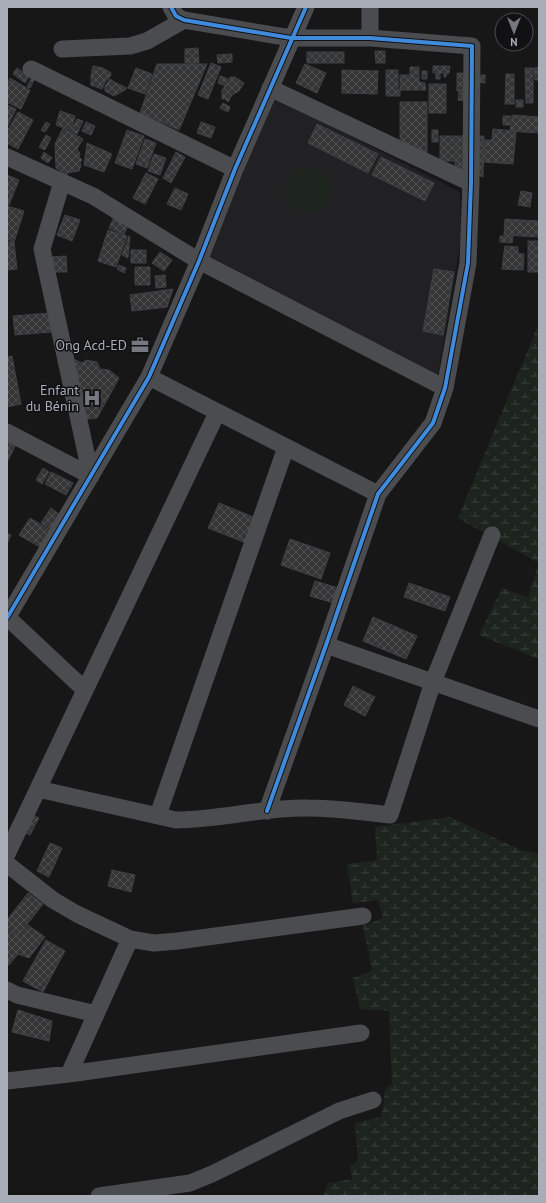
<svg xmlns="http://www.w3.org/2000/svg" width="546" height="1203" viewBox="0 0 546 1203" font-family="'PT Sans',sans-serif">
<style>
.built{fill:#212123}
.green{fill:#1d241e}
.wetland{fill:url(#wetland-marsh)}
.building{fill:url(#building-cross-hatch);stroke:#3f4043}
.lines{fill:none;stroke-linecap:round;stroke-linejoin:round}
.minor{stroke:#4b4c50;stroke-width:17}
.cycleway-casing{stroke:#111113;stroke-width:6}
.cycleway{stroke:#408adc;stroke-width:4}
.labels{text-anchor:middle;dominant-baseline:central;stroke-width:3;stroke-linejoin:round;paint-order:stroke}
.poi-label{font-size:14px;fill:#a8adb8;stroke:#111113;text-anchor:end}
</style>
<defs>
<pattern id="wetland-marsh" width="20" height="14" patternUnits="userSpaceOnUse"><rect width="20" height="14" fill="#1d241e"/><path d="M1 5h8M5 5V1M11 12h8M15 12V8" fill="none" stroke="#3b413d"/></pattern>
<pattern id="building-cross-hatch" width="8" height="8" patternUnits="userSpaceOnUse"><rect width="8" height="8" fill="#353536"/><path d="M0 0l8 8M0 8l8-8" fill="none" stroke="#4f5051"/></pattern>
</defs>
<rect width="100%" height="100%" fill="#171717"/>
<path class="built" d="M268,94l192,98 1,47 -23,136 -237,-123z"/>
<path class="green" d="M285 190a23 23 0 1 1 46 0a23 23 0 1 1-46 0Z"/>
<path class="wetland" d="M539,323v240l-81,-45z
M539,563v96l-60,-24 23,-47 26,9z
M450,817l71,33 18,4v342h-215l4,-13 25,-4 -4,-13 9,-5 -3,-38 26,-6 5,-30 6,-2 -3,-74 -29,-2 -7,-31 19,-7 -9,-45 20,-8 -5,-18 -25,3 -6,-39 30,-4 -2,-33z"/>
<path class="building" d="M198,48l1,15h-14v-14z
M375,51h10v12h-9z
M307,52h37v11h-37z
M232,54v8l-14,1 -1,-8z
M211,63l10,4 -13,32 -10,-4z
M157,64h50l-28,66 -39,-17z
M305,64l21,9 -9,20 -21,-10z
M93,66l10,2 8,5 -1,4 -5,5 -3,7 -11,-4v-9z
M433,66h17l-1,7h-2l-1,4h-2v-4h-4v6h-4v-6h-3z
M410,67h9v15l6,1 1,7h-26v-15h10z
M539,67v13h-4l-1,-12z
M17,68l12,9 -4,6 -12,-9z
M136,68l16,6 -7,20 -17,-6z
M525,68h8v35h-7z
M342,70l36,1 -1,23 -35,-1z
M386,70h12v20h2v6h-14z
M422,71h5v8h-5z
M457,73h17v18h-17z
M506,74h8v30h-9z
M478,75h7v8l-7,-1z
M220,76l8,3 -3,7 -7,-3z
M230,77h5l9,6 -5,8 -7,4 -4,7 -3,-3h-3v-9l7,-9z
M10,78l20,12 -9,19 -14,-7v-18z
M31,79l3,1 -4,8 -3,-1z
M110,79l6,4 11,5 -2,2 -11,6 -9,-5v-5z
M429,84h17v29h-17z
M459,92h7v9l-8,-1z
M516,100h7v7h-7z
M400,102h27v51l-27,1z
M223,103l7,4 -2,5 -8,-4z
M7,105l9,4 -9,19z
M60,111l15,5 -4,14 -15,-5z
M18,112l15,8 -15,29 -11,-6v-11z
M512,115l27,2v16l-29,-2z
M503,116h7v9h-7z
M77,119l6,2 -6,13 -6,-3z
M46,122l4,2 -5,8 -4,-2z
M86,122l9,4 -4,9 -9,-4z
M201,122l14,5 -4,11 -14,-5z
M317,124l61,30 -10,19 -60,-30z
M63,128l20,11 -6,10 3,5 -1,3 3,3 -2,3 1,3 -2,5 -12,2v2l-11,-7 -1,-24z
M493,129l23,2 -3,33 -30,-2 2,-22h7z
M127,130l17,6 -12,33 -17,-6z
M432,130h6v12h-6z
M46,135l5,3 -6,12 -6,-3z
M440,136h14v25h-14z
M455,136h29l-1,41 -28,-11z
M145,139l11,4 -9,25 -11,-4z
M87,143l25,11 -8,18 -20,-7z
M44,152l8,6 -4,5 -7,-5z
M176,152l9,5 -14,26 -8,-5z
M154,154l12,4 -6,17 -12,-4z
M381,157l53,26 -9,18 -53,-26z
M146,173l12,6 -13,25 -12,-6z
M7,175l12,5 -10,25h-2z
M175,188l13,6 -7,16 -14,-6z
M521,191l11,2 -2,14 -12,-2z
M7,206l17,5 -10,31 -7,-3z
M65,215l15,5 -8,21 -15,-6z
M114,217l15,7 -5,10 -15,-6z
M505,219l34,2v16l-35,-2z
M108,230l19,6 -11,31 -18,-6z
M129,236l1,1 -2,21 -6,-3z
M500,236h13l-1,7 -12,-1z
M528,241h11v31h-11z
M7,242h7l3,27 -10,1z
M505,246l13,1v6l-14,-1z
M131,250h15v13h-15z
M160,252l12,8 -8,11 -12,-8z
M504,252l20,2 -1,16 -21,-1z
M66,256l1,16h-15l-1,-15z
M119,265l7,3 -2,5 -7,-4z
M135,267h15v18h-15z
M434,269l20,3 -11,63 -20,-4z
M165,275l1,12 -10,1 -1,-12z
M173,289l-6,18 -35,4 -2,-16z
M49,313l2,19 -36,3 -2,-19z
M12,356l9,48 -14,3v-50z
M71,358l11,5 4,-3 11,2 3,7 9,1 10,8 -22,40 -17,2z
M7,442l8,4 -8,17z
M43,468l6,4 -7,12 -6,-4z
M51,472l22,11 -7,12 -21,-11z
M219,503l37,15 -10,25 -38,-15z
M51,508l9,7 -9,14 -10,-6z
M30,518l20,12 -10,17 -21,-12z
M7,533l4,2 -4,9z
M290,539l40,14 -9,26 -40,-14z
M315,581l33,10 -4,15 -34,-10z
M409,583l41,14 -5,14 -41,-14z
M373,617l44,19 -11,23 -43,-18z
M353,686l22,11 -10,19 -21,-11z
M21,809l18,9 -9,17 -19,-9z
M50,843l12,5 -13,29 -12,-6z
M112,870l23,5 -4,17 -23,-6z
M28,893l15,11 -25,32 -11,-9v-7z
M28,925l17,12 -16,21 -11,-4 -9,11 -2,-2v-34l12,8z
M46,940l19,11 -22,41 -20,-11z
M18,1010l34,11 -3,20 -37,-9z"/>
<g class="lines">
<path class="minor" d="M171,7l5,9 8,4 107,18h79l102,8 -1,137 -3,80 -23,125 -12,35 -55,71 -52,151 -59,166
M370,7v31
M62,49l68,-3 17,-5 37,-21
M31,69l204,100
M270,88l201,95
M7,157l86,39 106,65 246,127
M62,182l-20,67 49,227
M149,377l229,117
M7,432l84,44
M7,617l78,73
M7,618l142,-241 50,-116 36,-92 71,-162
M326,645l213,74
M38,789l138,31c44,0 88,-13 131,-12 28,0 56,4 83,7l43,-133 59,-147
M158,815l128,-368
M7,854l210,-441
M7,864l46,36 24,14 53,25 24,4 24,-2 185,-25
M7,990l10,5 79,19
M69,1074l61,-135
M7,1081l62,-7 292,-41
M99,1196l91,-13 22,-9 127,-63 34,-11"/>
<g class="cycleway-casing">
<path id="cycleway" d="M171,7l5,9 8,4 107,18h79l102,8 -1,137 -3,80 -23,125 -12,35 -55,71 -52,151 -59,166
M7,618l142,-241 50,-116 36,-92 71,-162"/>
</g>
<use href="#cycleway" class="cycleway"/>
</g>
<defs>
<g id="office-bare" transform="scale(1.38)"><path d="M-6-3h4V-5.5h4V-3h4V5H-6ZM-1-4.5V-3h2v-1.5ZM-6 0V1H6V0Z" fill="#757880" stroke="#111113" stroke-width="2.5" paint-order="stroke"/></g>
<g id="hospital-bare" transform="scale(1.38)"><path d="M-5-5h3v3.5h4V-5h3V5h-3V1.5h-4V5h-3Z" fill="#757880" stroke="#111113" stroke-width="2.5" paint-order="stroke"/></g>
</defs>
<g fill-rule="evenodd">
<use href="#office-bare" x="140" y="345"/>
<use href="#hospital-bare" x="92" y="398"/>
</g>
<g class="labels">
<g class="poi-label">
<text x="127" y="345">Ong Acd-ED</text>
<text x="79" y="390">Enfant<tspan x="79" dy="16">du Bénin</tspan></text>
</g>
</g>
<rect width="546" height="1203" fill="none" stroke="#a8adb8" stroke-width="16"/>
<g transform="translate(514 32) rotate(180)"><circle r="19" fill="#111113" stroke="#4d4f55"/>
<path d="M0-3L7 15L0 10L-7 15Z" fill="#757880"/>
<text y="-6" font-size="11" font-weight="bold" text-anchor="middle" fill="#a8adb8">N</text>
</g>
</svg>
